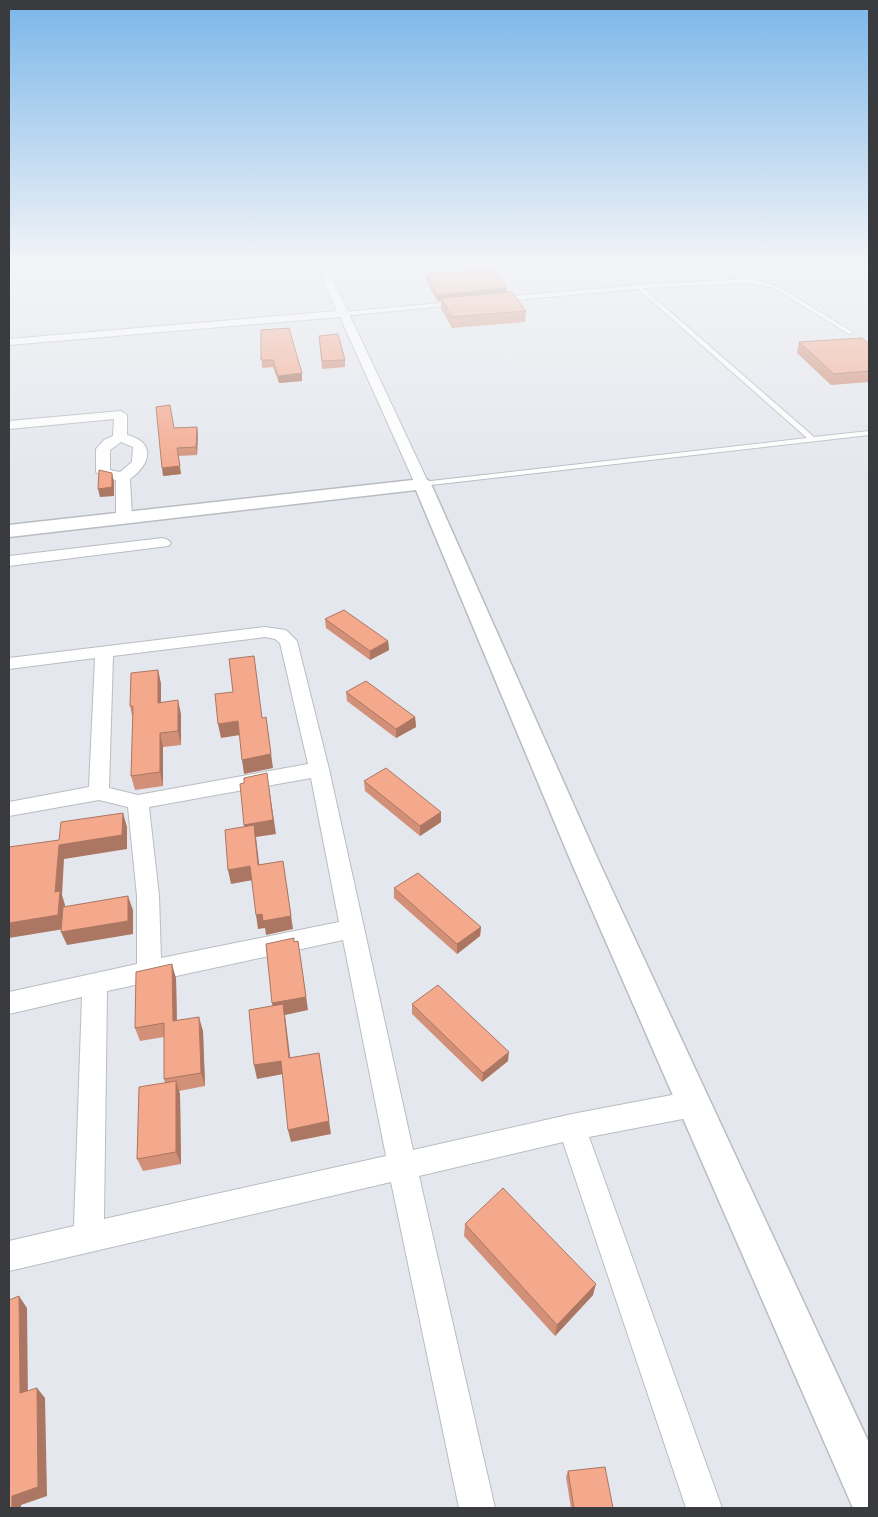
<svg xmlns="http://www.w3.org/2000/svg" width="878" height="1517" viewBox="0 0 878 1517" font-family="Arial,sans-serif">
<style>
.lines{fill:none;stroke-linecap:round;stroke-linejoin:round}
.service-casing{stroke:#b9bdc2;stroke-width:2}
.minor-casing{stroke:#b9bdc2;stroke-width:2}
.tertiary-casing{stroke:#b9bdc2;stroke-width:3}
.service{fill:#fff;fill-rule:evenodd}
.minor{fill:#fff;fill-rule:evenodd}
.tertiary{fill:#fff;fill-rule:evenodd}
.wall{fill:#d29078}
.shaded-wall{fill:#ab7662}
.building{fill:#f4a88c;stroke:#ab7662}
</style>
<rect width="100%" height="100%" fill="#e4e7ed"/>
<g class="lines">
<g class="service-casing">
<path id="service" d="M749,279l29,7 76,47 -5,1 -75,-46 -25,-5 -106,5 171,149 55,-6v4l-447,51 -4,-2 4,-2 385,-44 -169,-149 -135,12 -3,-2 3,-2 148,-13z
M453,302l2,1v2l-113,11 -3,-2 3,-2z"/>
</g>
<g class="minor-casing">
<path id="minor" d="M316,265h10l103,219 -2,3h-10l-2,-3 -75,-167 -331,28v-6l328,-28z
M121,411l6,4v20c29,7 24,29 3,44l2,39 -3,3h-10l-3,-3v-38l-11,-2 -9,-6v-23l8,-9 9,-4 1,-17 -105,10v-8zM121,442l12,5 -1,15 -12,10 -10,-2v-20z
M163,538l5,2 3,3 -3,3 -159,20v-10z
M265,627l21,3 11,11 32,128 84,381 159,-36 121,-23 10,4 4,9 -4,9 -10,4 -104,20 133,371h-36l-123,-366 -144,34 76,332h-36l-68,-326 -382,89v-30l65,-15 8,-229 -73,17v-22l128,-28v-68l-9,-89 -29,-7 -90,16v-14l80,-15 6,-129 -86,11v-11zM265,637l10,2 5,4 28,121 -170,31 -29,-7 4,-132zM311,778l28,144 -178,36 -2,-62 -10,-89zM343,940l43,216 -282,63 3,-228z"/>
</g>
<g class="tertiary-casing">
<path id="tertiary" d="M422,479l6,1 3,4 169,380 269,579v65h-16l-281,-644 -156,-374 -407,47v-12z"/>
</g>
<use href="#service" class="service"/>
<use href="#minor" class="minor"/>
<use href="#tertiary" class="tertiary"/>
</g>
<path class="wall" d="M426,274l81,14v5l19,18 -1,11 -73,6 -11,-19v-8h-4l-11,-20z
M261,330l41,51 -23,2 -6,-16 -11,1z
M319,336l26,24v7l-23,2z
M799,342l70,2v38l-38,3 -34,-32z
M197,427l1,8 -1,20 -19,1 3,18 -18,2 11,-48z
M325,619l63,22 1,9 -19,10 -44,-32z
M158,670l3,14v18l20,12v31l-18,2v39l-28,4 -4,-14 2,-56 -3,-14z
M346,692l69,25 1,10 -20,11 -49,-37z
M364,781l77,31v10l-21,14 -55,-45z
M394,888l87,39 -1,9 -23,18 -63,-56z
M176,978l1,43 26,10 2,55 -26,5 1,3 1,70 -38,7 -6,-12 28,-76 -1,-4v-42l-24,4 -5,-13z
M412,1004l96,57 -26,21 -70,-68z
M465,1224l128,71 -38,41 -91,-100z
M568,1471l45,37h-42l-5,-31z"/>
<path class="shaded-wall" d="M507,288v7l-66,3v3h-4v-6z
M302,373v8l-23,2 -1,-7z
M197,427l1,8 -1,20 -1,-8z
M177,448l4,26 -18,2 -1,-8z
M112,473l2,9v14l-14,1 -2,-8z
M388,641l1,9 -19,10v-9z
M158,670l3,14v32l-3,-13z
M178,700l3,14v31l-3,-14z
M266,717l7,51 -29,6 -2,-14z
M415,717l1,10 -20,11v-9z
M238,721l2,14 -19,3 -3,-14z
M160,733l3,14v39l-3,-14z
M269,787l7,47 -20,3 5,42 -14,-40 -3,-14z
M441,812v10l-21,14v-10z
M123,813l4,14v22l-63,10 -2,36 3,10 -1,24 -55,9v-15l46,-31 4,-47z
M283,861l10,68 -27,6 -1,-7 -7,1 -2,-14z
M250,866l3,14 -22,4 -3,-14z
M128,896l5,14v24l-66,11 -6,-13z
M481,927l-1,9 -23,18v-10z
M298,941l10,69 -23,5 7,57 -18,-55 -2,-14z
M172,964l4,14 1,57 -4,-14z
M199,1017l4,14 2,55 -4,-13z
M509,1052l-1,9 -26,21 1,-9z
M319,1053l12,81 -40,8 -3,-12z
M281,1061l2,13 -26,5 -3,-14z
M176,1081l4,13 1,70 -5,-12z
M596,1284l-3,11 -38,41 2,-11z
M19,1296l8,12 1,94 -8,-9z
M37,1388l8,10 2,98 -26,9v3h-9v-12z"/>
<path class="building" d="M494,270l13,18 -70,7 -11,-21z
M512,292l14,19 -74,6 -11,-19z
M289,328l13,45 -24,3 -5,-16h-12v-30z
M338,334l7,26 -23,1 -3,-25z
M862,338l7,6v27l-35,3 -35,-32z
M170,405l4,23 23,-1 -1,20 -19,1 3,18 -18,2 -6,-61z
M99,470l13,3v14l-14,2z
M344,610l44,31 -18,10 -45,-32z
M254,656l8,62 4,-1 5,37 -29,6 -4,-39 -20,3 -3,-30 18,-2 -4,-33z
M158,670v33l20,-3v31l-18,2v39l-29,4 2,-70h-3l1,-33z
M366,681l49,36 -19,12 -50,-37z
M386,768l55,44 -21,14 -56,-45z
M267,773l6,47 -29,5 -4,-41 4,-1v-5z
M123,813l-1,22 -63,10 -4,47 5,-1 -2,24 -49,8v-76l50,-7 2,-18z
M254,825l4,40 25,-4 8,55 -28,5 -1,-7 -6,1 -6,-49 -22,4 -3,-40z
M418,873l63,54 -24,17 -63,-56z
M128,896v25l-67,11 2,-25z
M294,938v4l4,-1 8,56 -34,6 -6,-59z
M172,964l1,57 26,-4 2,56 -37,6v-56l-29,5 1,-56z
M438,985l71,67 -26,21 -71,-69z
M283,1004l6,54 30,-5 10,68 -41,9 -7,-69 -27,4 -5,-55z
M176,1081v71l-39,7 2,-72z
M503,1188l93,96 -39,41 -92,-101z
M19,1296l1,97 17,-5 1,99 -26,9v12h-3v-208z
M605,1467l8,41h-39l-6,-37z"/>
<linearGradient id="sky" x2="0" y2="1"><stop stop-color="#7ab6e9"/><stop offset="0.55" stop-color="#f3f4f7"/><stop offset="1" stop-color="#f3f4f7" stop-opacity="0"/></linearGradient>
<rect width="878" height="478" fill="url(#sky)"/>
<rect width="878" height="1517" fill="none" stroke="#3a3b3e" stroke-width="20"/>
</svg>
